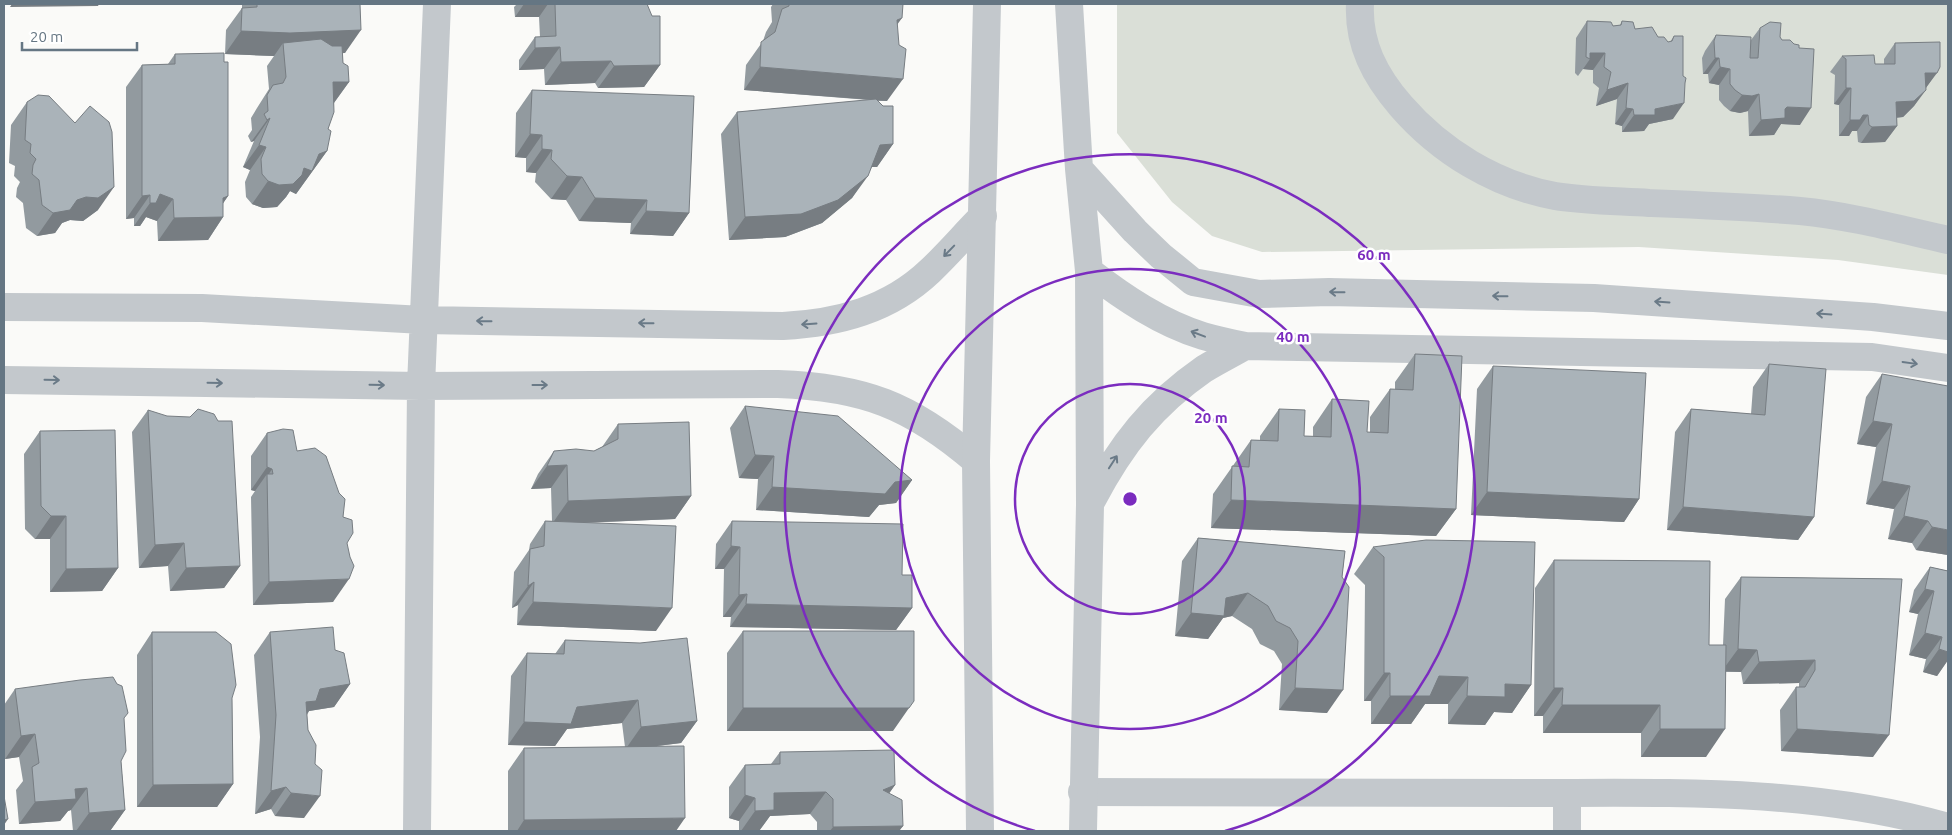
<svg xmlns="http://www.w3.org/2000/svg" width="1952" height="835" viewBox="0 0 1952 835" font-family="Ubuntu,sans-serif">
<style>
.green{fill:#dadfd7}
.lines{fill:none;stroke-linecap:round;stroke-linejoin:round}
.minor{stroke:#c3c8cc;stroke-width:28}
.tertiary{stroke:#c3c8cc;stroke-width:28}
.wall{fill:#929a9f}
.shaded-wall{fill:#777d82}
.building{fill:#aab3b9;stroke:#777d82}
.oneway{stroke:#6a7a87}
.ring{fill:none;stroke:#7b2cbf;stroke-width:2.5}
.centre{fill:#7b2cbf;stroke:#fff;stroke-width:2.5}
.ring-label{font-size:15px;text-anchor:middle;font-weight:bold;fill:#7b2cbf;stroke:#fff;stroke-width:5;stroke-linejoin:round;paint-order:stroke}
</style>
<rect width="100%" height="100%" fill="#fafaf8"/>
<path class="green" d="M1117,4h831v271l-110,-15 -199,-13 -377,5 -50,-16 -40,-34 -55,-69z"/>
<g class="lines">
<path class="minor" d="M1360,4c-2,40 15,72 41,102 39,45 94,79 154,90 31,5 63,5 94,7 50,2 101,4 151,8 51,5 99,18 148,29
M4,307l198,1 221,12 360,6c55,-3 106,-16 147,-55 18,-17 35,-37 53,-55
M4,380l417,6 357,-2c85,3 133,21 198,77
M1082,792c150,0 300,0 450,1 139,0 281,-5 416,34
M417,831l4,-445 16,-382
M1567,831v-38"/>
<path class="tertiary" d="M1069,4l10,165 10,102 1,234 -7,326
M1079,169l56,62 26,25 32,26 66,12 70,-2 265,6 279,19 75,9
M1089,271c35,27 72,52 114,65 14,4 28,7 42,10l627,11 76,11
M1092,500c29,-55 60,-95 112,-131 13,-8 27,-15 41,-23
M980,831l-4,-370 11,-457"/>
</g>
<path class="wall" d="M242,4h118l-15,49h-2v10l6,19 -15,21 -6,26 -1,22 -31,43 -6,-3 -4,6 -9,10 -14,1 -11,-4 -6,-7 -1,-15 5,-12 -7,-3 11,-26 -3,1 -3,-6 4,-6 -1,-12 6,-10 12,-19 -2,-23 7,-10 -49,-2 1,-24 16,-22z
M517,4h130l13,61 -16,22 -46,1 -3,-5 -50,2 -1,-16 -25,1v-10l16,-23h5l-1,-20h-24l-1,-10z
M773,4h130l-6,21 -10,76h-9l15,43 -16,23h-5l-20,31 -30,25 -37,14 -56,3 -8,-106 16,-22 132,-12 -125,-10 2,-25 17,-24 3,-9 6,-10 -1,-15z
M1587,21l26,5 7,-1 2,-4 13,8 23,8 10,5h2l4,-6 -1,83 -24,5 -5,7 -22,1v-6l-7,-2 2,-25 -21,7 3,-18 -6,-5v-13l-10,-1 -5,7 -3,-3 1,-35z
M1760,28l20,9 20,88 -19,-1 -7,11 -25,1 -1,-25 -8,2 -10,-2 -6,-5 -5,-6v-15l-10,-2 -1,-9h-5l-1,-16 3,-7 11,-16 35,5z
M1895,43l45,24 -26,39 -11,11 -6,1v8l-12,16 -24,1 -3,-1 -1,-11h-5l-3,5h-10v-31l-5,-1 1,-29 -5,-3 12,-16 33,8h9v-5z
M175,54l53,142 -5,7v14l-15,23 -50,1 -1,-20 -11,-4 -6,9h-6v-8l-8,1v-132l16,-22 26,-1z
M532,90l157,123 -16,23 -43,-2 1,-11 -52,-2 -13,-21 -15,-1 -16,-17 1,-9 -10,-1v-14l-11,-1 1,-44z
M27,102l71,108 -15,11 -13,-1 -8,3 -7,10 -18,3 -11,-8 -3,-25 -7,-6 1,-9 3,-6 -6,-6 1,-10 -6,-3 2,-38z
M1415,354l41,155 -20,27 -225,-8 2,-34 38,-54h9v-4l19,-27 25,27 9,1v-10l19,-28 35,33h3v-15l20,-28 5,1v-8z
M1769,364l45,153 -16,23 -131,-10 8,-98 16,-23 60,5 2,-27z
M1493,366l146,133 -15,23 -153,-7 6,-126z
M1882,374l66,181 -32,-5 -4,-7 -24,-4 6,-30 -28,-5 10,-57 -19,-3 9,-47z
M745,406l167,74 -16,23 -17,2 -10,12 -113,-7 2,-31 -19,-1 -9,-50z
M148,410l92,156 -16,22 -54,3 -2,-25 -29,2 -7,-136z
M618,424l73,72 -16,23 -93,4 74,108 -139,-6 1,-20 -6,3 2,-36 15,-22 1,-6 15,-23h7l-1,-33 -20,1 7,-15 16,-23h40l8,-4z
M40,431l78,137 -16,23 -52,1v-53h-15l-10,-10 -1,-75z
M267,433l30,18 46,66 4,26 -14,59 -80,3 -2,-108 4,-6 -4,-1v-34z
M732,521l170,54 10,33 -16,22 -166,-3 1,-10h-8l1,-48h-9l1,-25z
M1198,538l147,13 -18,162 -48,-3 3,-46 -8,-13 -14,-7 -8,-15 -20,-13 -9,2 -15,21 -33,-3 7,-75z
M1373,547l158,138 -19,28 -18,-1 -9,13 -37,-1v-20h-23l-14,20h-40v-23h-7l1,-116 -11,-11z
M1554,560l155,85h14l2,-46 16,-22 161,2 -29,178 -92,-6 -1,-41 16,-23h3v-4l-56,1 -2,-12h-15l-20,85h-65v-24h-98v-17h-9l1,-128z
M1930,567l18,4v89l-11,16 -14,-4 3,-13 -17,-4 9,-41 -9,-2 5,-22z
M743,631l150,100h-166v-78z
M152,632l80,66 1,86 -16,23h-80v-152z
M270,632l65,18 15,34 -16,23 -25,4 -2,4 1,15 7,34 -11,54 -29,-2 -4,-7 -16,5 5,-77 -6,-82z
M565,640l132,81 -16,22 -24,3 19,85h-168v-60l16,-23 101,-1 -3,-24 -55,6 -12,17 -47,-1 3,-69 16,-23 28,1z
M15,689l109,29 -3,43 4,49 -15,21h-37l-2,-21 -3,1 -8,10 -41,3 -3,-34 7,-9 -4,-24 -14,2 -1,-13v-41z
M780,752l115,33 -6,8 14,33 -4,5h-82v-9l-7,-8 -40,2 -11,15h-20v-10l-10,-3v-31l16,-22 26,-1z"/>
<path class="shaded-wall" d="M12,4h87l-1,2 -88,1z
M129,4h82h-1l-82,1z
M524,4h24l-9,13h-24z
M902,18l-16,22 11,-20z
M361,30l-16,23 -61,3 -1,-13 -9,13 -49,-2 16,-23z
M560,47l-16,22 -25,1 16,-22z
M1590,53h15l-12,17 -10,-1 7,-10z
M1715,58h4l-11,16h-5z
M611,61l-16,22 -50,2 16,-23z
M660,65l-16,22 -46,1 16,-22z
M760,67l143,12 -16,22 -143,-11z
M1720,67l10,2 -11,16 -10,-2z
M1925,73h12l-12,16z
M333,82h16l-16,22z
M1628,83l-11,16 -21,7 11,-16z
M1846,88h5l-12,17 -5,-1z
M1926,90l-12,16 -11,11 -18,1 11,-16z
M1759,94l-11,17 -8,2 -10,-2 12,-16z
M1684,103l-11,16 -24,5 -5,7 -22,1 12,-17 21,-6z
M1787,107l24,1 -11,17 -19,-1 -7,11 -25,1 12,-16 24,-11z
M1626,108l7,1 -11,17 -7,-2z
M1863,115h5l-11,16h-5l-3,5h-10l11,-16z
M270,118l-16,23 -3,1 16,-22z
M1897,126l-12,16 -24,1 11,-16z
M530,134l12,1 -16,23 -11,-1z
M893,144l-16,23h-13l16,-22z
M259,145l7,2 -16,23 -7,-3z
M542,149l10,1 -16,23 -10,-1z
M327,151l-31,43 -6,-3 -4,6 -9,10 -14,1 -11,-4 16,-23 36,-13 15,-14z
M567,176l15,1 -16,23 -15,-1z
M868,176l-16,22 -30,25 -37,14 -56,3 16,-23z
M114,187l-16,23 -15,11 -13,-1 -8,3 -7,10 -18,3 16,-23 24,-13z
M160,194l13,5 -16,22 -11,-4 -6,9h-6l16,-23z
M150,195l-16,23 -8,1 16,-23z
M228,196l-14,21h9l-15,23 -50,1 16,-23z
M595,198l52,2 -16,23 -52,-2z
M646,211l43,2 -16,23 -43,-2z
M1873,421l19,3 -16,23 -19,-3z
M755,455l19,1 -16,23 -19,-1z
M567,465l-16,23 -20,1 16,-23z
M267,467l5,2 -5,8v-3l-12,17 -4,-1z
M912,480l-16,23 -17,2 -10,12 -113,-7 16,-23 123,-5z
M1882,481l28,5 -16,23 -28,-5z
M1487,492l152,7 -15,23 -153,-7z
M691,496l-16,23 -123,5 16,-23z
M1231,500l225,9 -20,27 -225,-8z
M1683,507l131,10 -16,23 -131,-10z
M51,516h15l-16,23h-15z
M1904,516l24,5 -16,22 -24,-4z
M1932,527l16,3v25l-32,-5z
M184,543l-16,23 -29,2 16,-23z
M731,546l9,1 -16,22h-9z
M240,566l-16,22 -54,3 16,-23z
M118,568l-16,23 -52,1 16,-23z
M349,579l-16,23 -80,3 16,-23z
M534,582l-16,23 -6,3 16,-22z
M1925,589l9,2 -16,23 -9,-2z
M1248,593l-16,23 -9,2 -15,21 -33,-3 16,-23 35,-15z
M747,594l-16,23h-8l16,-22z
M533,602l139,6 -16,23 -139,-6z
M746,604l166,4 -16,22 -166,-3z
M1925,633l17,4 -16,22 -17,-4z
M1738,649l19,1 -16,22 -19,-1z
M1939,649l9,3v8l-11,16 -14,-4z
M1815,660l-16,23 -56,1 16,-22z
M1384,673h6l-19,28h-7z
M1439,676l29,1 -20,27h-23l-14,20h-40l19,-28z
M350,684l-16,23 -25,4 -9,13 6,-22 14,-13z
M1505,684l26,1 -19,28 -18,-1 -9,13 -37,-1 19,-28z
M1295,688l48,2 -16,23 -48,-3z
M1554,688h9l-20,28h-9z
M638,700l-16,23 -55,6 -12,17 -47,-1 16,-23 53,-15z
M1562,705h98l-19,28h-98z
M743,708h166l-16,23h-166z
M697,721l-16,22 -56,7 16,-23z
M1660,729h65l-19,28h-65z
M1797,729l92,6 -16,22 -92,-6z
M35,734l-16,23 -14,2 16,-23z
M233,784l-16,23h-80l16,-22z
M895,785l-16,23 4,-18z
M286,787l-15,22 -16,5 16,-23z
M87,788l-16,22 -3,1 -8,10 -41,3 16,-22 40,-13z
M826,792l-16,22 -40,2 -11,15h-18l14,-20 19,-18z
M291,793l29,3 -16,22 -29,-2z
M745,795l10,3 -16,23 -10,-3z
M125,810l-15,21h-34l13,-18z
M685,818l-9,13h-159l7,-11z
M8,819l-4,6v-5z
M903,826l-4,5h-69l3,-4z"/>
<path class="building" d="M257,4h103l1,26 -71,3 -49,-2 1,-23 15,-1z
M555,4h92l5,12h8v49l-46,1 -3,-5 -50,1 -1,-15 -25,1v-11l21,-1z
M789,4h114l-1,14 -5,2 2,25 7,4 -3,30 -143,-12 1,-25 14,-10 7,-23 7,-3z
M1587,21l24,1 2,4 8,-1 1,-4 11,1 2,7 17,-2 6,10h6l4,5 4,-1 2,-5h9v40l3,2 -1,5 -1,20 -29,6v6h-21l-1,-6 -7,-1 2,-25 -21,7 4,-18 -7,-5 1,-14h-15v6l-4,-2z
M1770,22l11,1 -1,14 2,3h8l4,4 5,1v3l15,1 -3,59 -24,-1 -2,2v9l-24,2 -2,-26 -7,2 -10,-1 -7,-5 -5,-6v-15l-10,-2 -1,-9h-4l-1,-17 2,-6 35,2 -1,21h8l2,-30z
M321,39l11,7h10l1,17 5,3 1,16h-16l1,30 -6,17 3,2 -4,20 -8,3 -7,17 -8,-3 -2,7 -9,9 -14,1 -11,-4 -6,-7 -1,-15 5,-12 -7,-2 11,-27 -3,2 -3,-6 4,-3 -1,-16 6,-10 10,-2 3,-6 -3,-34z
M1940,42v25l-3,6h-12l1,17 -12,11 -18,1 1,24 -25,1 -3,-2 -1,-10h-5l-3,5h-10l1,-32h-5v-29l-4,-3 32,-1 1,9h20v-21z
M224,53v9h4v134l-5,2v19l-49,1 -1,-19 -13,-5 -4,9h-6v-8l-8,1v-131l33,-1v-10z
M532,90l162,6 -5,117 -43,-2 1,-11 -52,-2 -13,-21 -15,-1 -16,-17 1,-9 -10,-1v-14l-12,-1z
M38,95l11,1 26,27 15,-17 19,16 3,10 2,55 -16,11 -12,-1 -9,3 -7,10 -17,3 -11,-8 -3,-25 -7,-6 1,-9 3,-6 -6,-6 1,-9 -6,-4 2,-38z
M876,99l7,7h10v38l-13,1 -12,31 -30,24 -37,14 -56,3 -8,-105z
M1415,354l47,2 -6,153 -225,-9 1,-34 17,1 2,-27 27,1 1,-32 26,1 -1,26 27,1 1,-38 37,2 -2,31 21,1 2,-44 23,1z
M1769,364l57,5 -12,148 -131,-10 8,-98 74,6z
M1493,366l153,7 -7,126 -152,-7z
M1882,374l66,12v144l-16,-3 -4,-6 -24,-5 6,-30 -28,-5 10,-57 -19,-3z
M745,406l93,10 74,64 -17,2 -10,12 -113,-7 2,-31 -19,-1z
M198,409l16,5 4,7h14l8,145 -54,2 -2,-25 -29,2 -7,-135 19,6 23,1z
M689,422l2,74 -123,5 -1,-36 -20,1 7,-15 22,-2 18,2 24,-12v-15z
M283,429l10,1 4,21 18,-3 11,8 13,37 6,6 -2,18 9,3 1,13 -6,10 3,14 4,9 -5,13 -80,3 -2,-108h6l-1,-5 -5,-2v-34z
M115,430l3,138 -52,1v-53h-15l-10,-10 -1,-75z
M545,521l131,5 -4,82 -139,-6 1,-20 -6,4 2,-37 14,-3z
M732,521l171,3 -1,51h10v33l-166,-4 1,-10 -8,1 1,-48 -9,-1z
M1198,538l147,13 -3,26 7,10 -6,103 -48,-2 3,-47 -8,-13 -14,-7 -8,-15 -20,-13 -22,5 -2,18 -33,-3z
M1426,540l109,2 -4,143 -26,-1v13l-38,-1 1,-19 -29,-1 -9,20h-40v-23h-6v-116l-11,-10z
M1554,560l156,1 -1,84h17l-1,84h-65v-24h-98l1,-17h-9z
M1930,567l18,4v81l-9,-3 3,-12 -17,-4 9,-42 -9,-2z
M1741,577l161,2 -13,156 -92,-6 -1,-42h9l10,-17v-10l-56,2 -2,-12 -19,-1z
M333,627l2,23 9,3 6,31 -30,5 -4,12 -10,1 2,28 8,15 -1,19 7,6 -2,26 -29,-3 -5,-6 -15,4 5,-76 -6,-83z
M743,631h171v70l-5,7h-166z
M152,632h64l15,12 5,41 -4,13 1,86 -80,1z
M687,638l10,83 -56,6 -3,-27 -61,7 -6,17 -47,-2 3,-69 37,1 1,-14 75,3z
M113,677l4,7 5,2 6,27 -4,5 2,33 -5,10 4,49 -36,3 -2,-25 -12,1 1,10 -41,3 -3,-35 7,-4 -4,-29 -14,2 -6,-47 65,-9z
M684,746l1,72 -161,2v-72z
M894,750l1,35 -12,5 19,10 1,26 -70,1v-28l-7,-7 -52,1v17l-19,1v-13l-10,-3v-30l35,-1v-12z
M4,796l4,23 -4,1z"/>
<defs><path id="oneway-shaft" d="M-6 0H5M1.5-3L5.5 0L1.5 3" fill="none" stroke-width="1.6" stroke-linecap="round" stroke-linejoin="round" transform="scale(1.25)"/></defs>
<g class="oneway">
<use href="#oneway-shaft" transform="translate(949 251) rotate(134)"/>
<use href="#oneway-shaft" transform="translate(1337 292) rotate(-179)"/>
<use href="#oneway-shaft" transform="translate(1500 296) rotate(-179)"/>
<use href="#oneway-shaft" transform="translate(1662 302) rotate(-176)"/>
<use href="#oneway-shaft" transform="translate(1824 314) rotate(-176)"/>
<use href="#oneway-shaft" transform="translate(484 321) rotate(-179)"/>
<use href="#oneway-shaft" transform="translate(646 323) rotate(-179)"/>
<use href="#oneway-shaft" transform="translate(809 324) rotate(176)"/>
<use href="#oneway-shaft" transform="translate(1198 334) rotate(-159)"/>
<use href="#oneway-shaft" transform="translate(1910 363) rotate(8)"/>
<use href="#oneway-shaft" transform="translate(52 380) rotate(1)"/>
<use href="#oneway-shaft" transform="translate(215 383) rotate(1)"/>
<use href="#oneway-shaft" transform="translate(377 385) rotate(1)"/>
<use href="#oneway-shaft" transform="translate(540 385)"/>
<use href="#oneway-shaft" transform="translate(1113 462) rotate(-57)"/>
</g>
<g class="ring">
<circle cx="1130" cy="499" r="115"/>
<circle cx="1130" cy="499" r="230"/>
<path d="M1035 831A345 345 0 1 1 1225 831"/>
</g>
<circle cx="1130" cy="499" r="8" class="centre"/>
<g class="ring-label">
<text x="1374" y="260">60 m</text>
<text x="1293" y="342">40 m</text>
<text x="1211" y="423">20 m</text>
</g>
<rect width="1952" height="835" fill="none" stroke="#657683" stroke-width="10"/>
<path d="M22 42v8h115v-8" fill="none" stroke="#657683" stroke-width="2.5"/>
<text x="30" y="42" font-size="15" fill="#657683" stroke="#ffffff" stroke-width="4" paint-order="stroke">20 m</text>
</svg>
